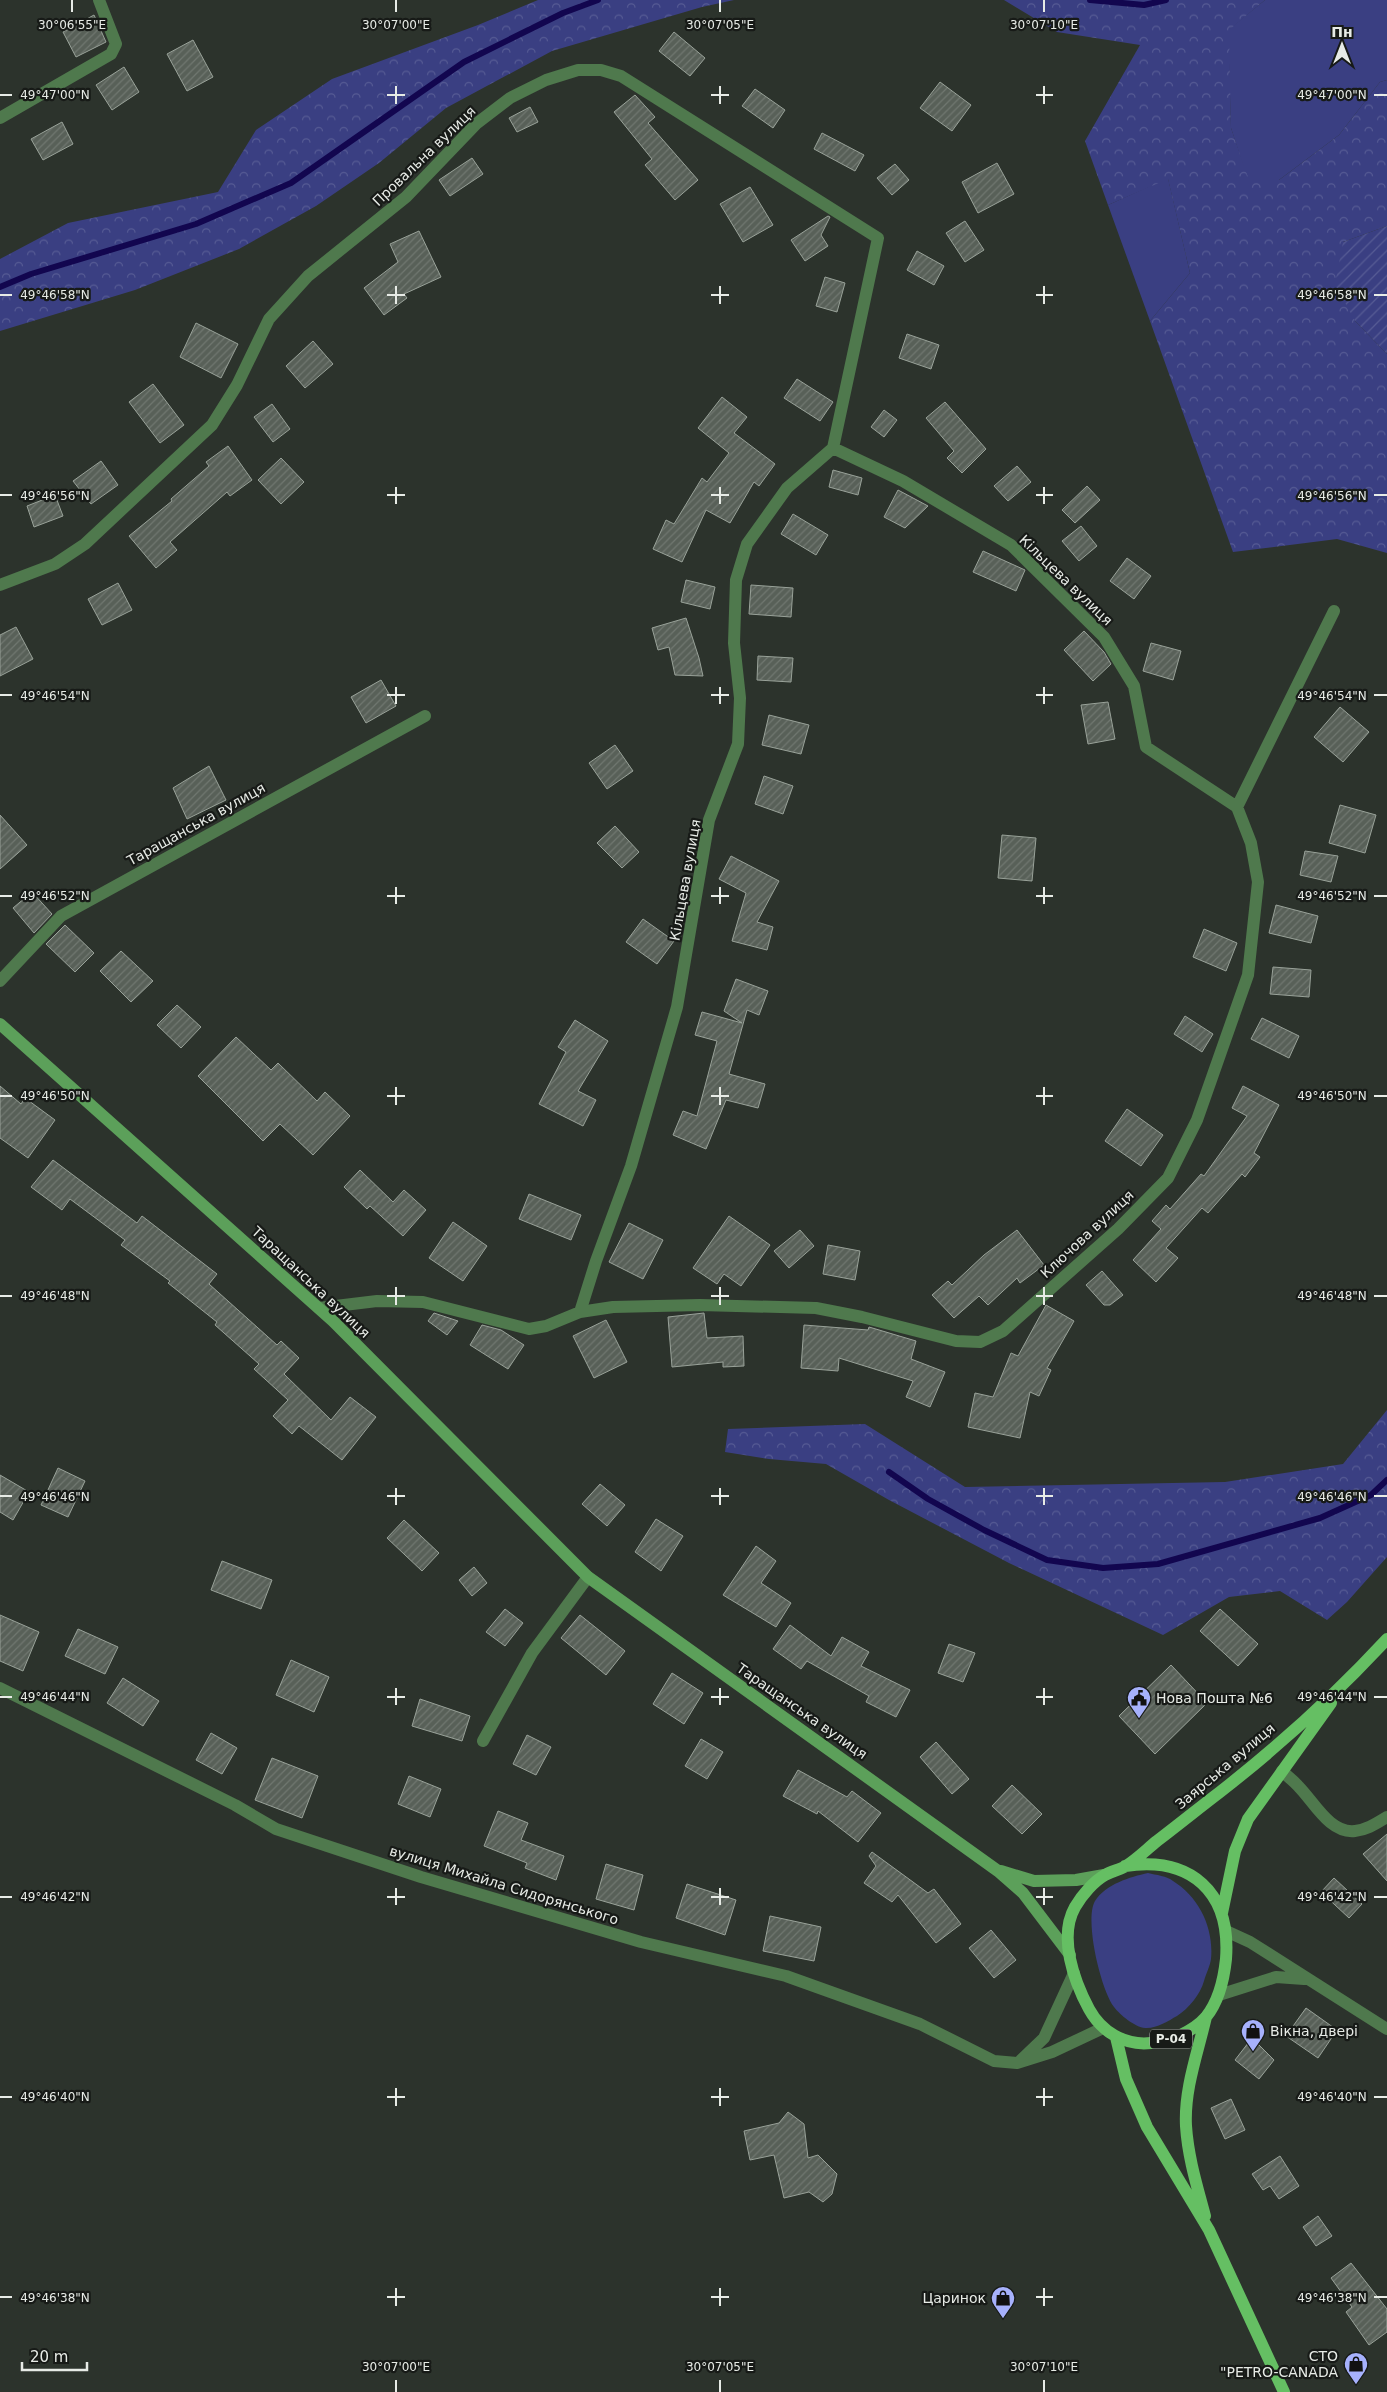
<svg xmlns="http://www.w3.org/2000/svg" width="1387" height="2392" viewBox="0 0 1387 2392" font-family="'DejaVu Sans',sans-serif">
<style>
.grass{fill:#3a3f82}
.forest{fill:url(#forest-crowns)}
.garden{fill:url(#garden-furrows)}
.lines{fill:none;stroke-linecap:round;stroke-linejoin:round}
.stream{stroke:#12064f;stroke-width:6}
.building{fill:url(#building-hatch);stroke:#99a299}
.street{stroke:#4f794d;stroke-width:12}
.secondary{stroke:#5ca05a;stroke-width:12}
.primary{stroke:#65bf63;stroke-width:12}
.ticks{fill:none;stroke:#e7ebe6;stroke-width:2}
.labels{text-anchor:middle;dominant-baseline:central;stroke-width:4.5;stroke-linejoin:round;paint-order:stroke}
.shield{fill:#171a17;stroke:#a9aca8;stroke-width:1}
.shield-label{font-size:12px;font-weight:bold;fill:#e7ebe6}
.street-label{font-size:14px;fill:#e7ebe6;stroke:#171a17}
.poi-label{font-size:14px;fill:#e7ebe6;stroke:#171a17;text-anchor:start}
.ticks-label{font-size:12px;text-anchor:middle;fill:#e7ebe6;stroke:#171a17;stroke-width:4.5;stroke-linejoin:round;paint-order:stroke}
</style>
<defs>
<pattern id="forest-crowns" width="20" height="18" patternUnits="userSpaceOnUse" patternTransform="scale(1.25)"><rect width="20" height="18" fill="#3a3f82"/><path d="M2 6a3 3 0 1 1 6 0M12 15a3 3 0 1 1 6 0" fill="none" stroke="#565b94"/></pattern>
<pattern id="garden-furrows" width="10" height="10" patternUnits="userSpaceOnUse" patternTransform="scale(1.25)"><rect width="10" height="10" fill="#3a3f82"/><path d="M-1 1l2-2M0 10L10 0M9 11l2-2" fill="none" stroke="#565b94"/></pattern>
<pattern id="building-hatch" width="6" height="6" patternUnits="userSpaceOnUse" patternTransform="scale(1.25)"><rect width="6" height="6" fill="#586058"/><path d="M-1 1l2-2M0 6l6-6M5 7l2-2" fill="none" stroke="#707770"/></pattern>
</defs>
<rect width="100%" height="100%" fill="#2c332c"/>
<path class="grass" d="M1265,0h122v80l-7,2 -41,53 -60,45h-31l-17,-52 -3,-98z
M1168,178l22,95 -40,48 -42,-116z
M1148,1873c8,2 19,3 25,8 26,16 41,47 38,78 -1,7 -5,15 -7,22 -4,14 -15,27 -27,35 -9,5 -21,13 -32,12 -10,-1 -25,-13 -31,-21 -13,-17 -30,-87 -19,-106 11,-17 35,-24 53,-28z"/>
<path class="forest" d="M538,0h196l-32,7 -150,44 -106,57 -67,55 -63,43 -77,43 -104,41 -135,41v-72l68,-36 150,-31 38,-62 76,-51 146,-54z
M1004,0h261l-36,30 2,98 18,52h30l60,-45 41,-53 7,-2v146l-44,16 12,79 32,33v199l-50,-14 -104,13 -83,-231 40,-48 -22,-94 -60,26 -23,-64 55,-96 -83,-13z
M1387,1410v147l-40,45 -20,18 -47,-29 -51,6 -66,38 -154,-72 -120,-63 -63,-36 -57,-5 -44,-7 3,-23 137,-5 100,63 260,-5 118,-18z"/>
<path class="garden" d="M1387,226v128l-32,-33 -20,-37 8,-42z"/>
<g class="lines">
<path class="stream" d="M1090,0l54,5 22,-5
M0,287l31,-13 165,-50 95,-41 173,-121 99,-49 35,-13
M889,1472l39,27 56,31 63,30 56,8 55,-4 162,-46 51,-23 16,-15"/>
</g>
<path class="building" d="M94,15l12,27 -30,15 -13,-25z
M674,32l31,26 -15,18 -31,-25z
M193,40l20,37 -26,14 -20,-37z
M124,67l15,25 -27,18 -16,-25z
M940,82l31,23 -19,26 -32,-23z
M755,89l30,21 -12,18 -31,-22z
M635,95l20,22 -7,6 50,57 -23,20 -30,-35 7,-6 -38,-47z
M530,107l8,15 -21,10 -8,-14z
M62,122l11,22 -30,16 -12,-21z
M822,133l42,22 -9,16 -41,-22z
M472,158l11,16 -33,22 -11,-16z
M997,163l17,31 -36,19 -16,-31z
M895,164l14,16 -17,15 -15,-17z
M750,187l23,38 -30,17 -23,-38z
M828,216l2,1 -9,18 7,11 -23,15 -14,-21z
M965,221l19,29 -19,12 -19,-29z
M419,231l22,46 -37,17 3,4 -23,17 -20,-27 34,-26 -8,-18z
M917,251l27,15 -10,19 -27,-15z
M825,277l20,6 -8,29 -21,-6z
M196,323l42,21 -17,34 -41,-21z
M907,334l32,11 -8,24 -32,-11z
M313,341l20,23 -28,24 -19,-22z
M797,379l36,23 -13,19 -36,-23z
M153,384l31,41 -24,18 -31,-41z
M722,397l25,20 -13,16 41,31 -16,22 -5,-4 -24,41 -24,-13 -24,52 -29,-13 13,-29 8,4 28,-46 5,4 22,-29 -31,-25z
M945,402l41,47 -24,24 -15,-15 7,-7 -28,-33z
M272,404l18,25 -17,13 -19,-25z
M884,410l13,10 -13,17 -13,-10z
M228,446l24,34 -22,16 -3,-4 -57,50 7,8 -21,18 -27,-32 43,-35 -1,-2 38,-33 -3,-4z
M281,458l23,24 -23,22 -23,-24z
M101,461l17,24 -27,19 -18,-23z
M1017,466l14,16 -23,19 -14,-15z
M833,470l29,8 -4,17 -29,-8z
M1087,486l13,14 -25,23 -13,-13z
M898,490l30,16 -23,22 -21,-11z
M55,495l8,21 -29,11 -7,-21z
M793,514l35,21 -12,20 -35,-21z
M1081,526l16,20 -18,15 -17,-20z
M983,551l42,19 -9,21 -43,-19z
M1127,558l24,18 -17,23 -24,-18z
M686,580l29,7 -5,22 -29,-7z
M118,583l14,27 -30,15 -14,-26z
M751,585l42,3 -2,29 -42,-3z
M686,618l13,40 4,18 -28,-1 -6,-28 -11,3 -6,-22z
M16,627l17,32 -33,17v-41z
M1084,631l20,21 7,12 -18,17 -29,-31z
M1151,643l30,8 -8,29 -30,-9z
M758,656l35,2 -2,24 -34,-2z
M381,680l15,26 -30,17 -15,-26z
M1108,702l7,37 -27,5 -7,-39z
M1340,707l29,25 -26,30 -29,-25z
M769,715l40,10 -8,29 -39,-9z
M615,745l18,26 -26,18 -18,-26z
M209,766l17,34 -39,19 -14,-31z
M764,776l29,10 -10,28 -28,-10z
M1340,805l36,10 -11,38 -36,-10z
M0,815l27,30 -27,24z
M615,826l24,26 -17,16 -25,-25z
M1002,835l34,3 -4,43 -34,-3z
M1305,851l33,5 -7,26 -31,-7z
M731,856l48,25 -22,41 16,5 -6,23 -35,-9 14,-48 -27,-14z
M32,892l20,22 -18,19 -21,-25z
M1276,905l42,11 -7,27 -42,-10z
M643,919l31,22 -17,23 -31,-22z
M65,925l29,28 -19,19 -29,-28z
M1204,929l33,14 -11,28 -33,-14z
M121,951l32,30 -22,21 -31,-31z
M1273,967l38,3 -2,27 -39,-3z
M736,979l32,12 -9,24 -12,-5 -18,64 36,10 -7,24 -32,-8 -20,49 -33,-14 10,-24 14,5 20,-75 -22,-6 7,-23 40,11 -18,-12z
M177,1005l24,22 -20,21 -24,-23z
M1185,1016l28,18 -11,18 -28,-18z
M1262,1018l37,18 -10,22 -38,-19z
M575,1020l33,21 -30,50 18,9 -13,26 -44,-22 27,-52 -8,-5z
M236,1037l35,33 7,-7 39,38 8,-9 25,24 -37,39 -33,-31 -17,17 -65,-65z
M0,1086l21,18 4,-6 30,22 -27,38 -28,-20z
M1243,1086l36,19 -25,48 6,4 -15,20 -3,-3 -34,39 -6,-5 -36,40 12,10 -22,24 -23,-22 28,-31 -9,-8 14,-16 4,4 31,-35 3,2 43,-60 -15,-8z
M1127,1109l36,26 -22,31 -36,-25z
M53,1160l84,63 5,-7 75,58 -8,10 68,61 4,-4 18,17 -15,16 47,46 19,-23 26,20 -34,43 -43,-34 -7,8 -19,-18 15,-16 -34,-31 5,-5 -44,-39 2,-3 -49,-39 2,-2 -49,-36 4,-5 -55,-41 -8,11 -31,-23z
M360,1170l33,32 11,-12 22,20 -23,26 -33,-30 -3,3 -23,-22z
M529,1194l52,21 -10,25 -52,-21z
M729,1216l41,29 -29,41 -17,-12 -7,10 -24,-16z
M453,1222l34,24 -24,35 -34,-23z
M629,1223l34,17 -20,39 -34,-17z
M800,1230l14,16 -25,22 -15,-17z
M1017,1230l27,35 -24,18 -3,-5 -29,27 -9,-9 -25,22 -22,-23 16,-14 4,4 32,-30z
M828,1245l32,6 -5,29 -32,-6z
M1102,1271l21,24 -13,10h-6l-18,-20z
M1046,1305l28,16 -27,47 4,2 -12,26 -9,-4 -10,46 -52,-11 7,-34 18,4 18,-44 7,3z
M434,1313l24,8 -11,14 -19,-14z
M704,1313l3,25 36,-2 1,30 -21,1v-5l-51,5 -4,-50z
M606,1320l21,42 -33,16 -21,-42z
M482,1325l19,5 23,15 -16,24 -38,-24z
M804,1325l64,5 1,-3 47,14 -5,18 34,13 -15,35 -24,-10 7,-16 -74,-23 -1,13 -37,-3z
M58,1468l27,13 -17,36 -27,-12z
M0,1475l29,17 -16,28 -13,-8z
M600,1484l25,21 -18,21 -25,-22z
M656,1519l27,17 -22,35 -26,-19z
M404,1520l35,33 -17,18 -35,-33z
M756,1546l20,15 -15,22 30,20 -15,24 -53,-32z
M222,1561l50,19 -11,29 -50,-19z
M474,1567l13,16 -15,13 -13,-16z
M505,1609l18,14 -18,23 -19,-14z
M1220,1609l38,35 -20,22 -38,-35z
M0,1615l39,17 -16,39 -23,-10z
M580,1615l45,36 -19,24 -45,-37z
M790,1625l41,31 11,-19 27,15 -8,14 49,24 -14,27 -30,-15 3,-6 -62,-35 -6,8 -28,-20z
M78,1629l40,18 -13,27 -40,-18z
M949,1644l26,9 -12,29 -25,-9z
M291,1660l38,17 -15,35 -38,-17z
M1171,1665l36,38 -52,51 -36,-38z
M672,1673l31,20 -19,31 -31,-20z
M123,1678l36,23 -16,25 -36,-23z
M420,1699l50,17 -8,25 -50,-15z
M211,1733l26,15 -15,26 -26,-14z
M527,1735l24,12 -15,28 -23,-11z
M701,1739l22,13 -16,27 -22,-13z
M936,1742l33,37 -17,15 -32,-37z
M272,1758l46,18 -16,42 -47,-18z
M798,1770l49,27 5,-6 29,22 -23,29 -40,-31 -1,3 -34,-18z
M409,1776l32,13 -11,28 -32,-13z
M1012,1785l30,29 -20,20 -30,-28z
M498,1811l30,12 -7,17 43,16 -8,24 -31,-12 2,-5 -43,-17z
M1387,1834v47l-24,-27z
M872,1852l56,41 6,-4 27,35 -25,19 -38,-48 -6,7 -28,-19 12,-17 -7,-10z
M606,1864l37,11 -9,35 -38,-11z
M1334,1878l28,26 -13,14 -28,-26z
M687,1884l49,16 -11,35 -49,-17z
M770,1916l51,11 -7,34 -51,-10z
M991,1930l25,30 -22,18 -25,-30z
M1306,2008l31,22 -19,28 -32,-22z
M1252,2038l22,22 -15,19 -24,-19z
M1231,2099l14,31 -20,9 -14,-31z
M788,2112l16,12 4,34 10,-3 19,19 -5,20 -9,8 -14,-10 -25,6 -10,-43 -24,5 -6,-29 35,-8z
M1280,2156l19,30 -20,13 -9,-13 -7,4 -11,-16z
M1318,2216l14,20 -16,10 -13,-19z
M1351,2263l36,46v23l-18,13 -23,-33 6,-5 -21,-29z"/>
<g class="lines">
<path class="street" d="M0,118l111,-64 5,-10 -17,-44
M0,585l55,-21 30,-20 127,-119 25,-40 32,-66 39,-43 98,-79 70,-73 34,-26 36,-18 32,-10h23l20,6 257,162 -45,210
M0,981l61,-65 364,-200
M319,1308l58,-7 46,1 106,27 17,-3 34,-14 33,-5 87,-2 116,3 46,9 94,24 24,1 23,-11 115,-102 50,-51 29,-58 51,-145 10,-93 -7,-39 -14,-36 97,-196
M580,1312l16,-51 35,-95 46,-159 32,-187 29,-76 2,-46 -6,-55 2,-63 11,-36 40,-56 46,-40 70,33 108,64 93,92 30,49 12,61 91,60
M0,1688l235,117 41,24 145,48 220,65 145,34 134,48 74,37 23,2 35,-11 51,-24
M483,1741l49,-88 56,-76
M1282,1771c6,6 12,10 17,16 15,15 31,47 56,44 12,-1 22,-8 32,-14
M1226,1931l24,11 137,87
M1219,1995l57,-18 28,2
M1021,2060l23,-22 30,-65"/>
<path class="secondary" d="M0,1024l333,297 255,256 410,294 25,22 47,62
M1001,1871l33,10 42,-1 28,-5"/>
<path class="primary" d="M1125,1866c66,-10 106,26 101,93 -2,19 -7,42 -20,58 -13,15 -36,24 -55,26 -27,3 -50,-12 -62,-34 -15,-28 -31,-72 -14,-102 7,-12 19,-26 30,-32 7,-4 14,-5 21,-9 11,-7 21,-17 31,-25 21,-16 42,-33 63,-49 59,-46 116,-98 167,-153
M1222,1913l13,-62 13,-32 83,-116
M1116,2037l10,42 21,48 62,103 75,162
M1205,2216c-8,-30 -17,-59 -19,-90 -2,-37 12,-74 20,-109"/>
</g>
<path class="ticks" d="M72,0v12M396,0v12M720,0v12M1044,0v12M396,86v18M720,86v18M1044,86v18M0,95h12M387,95h18M711,95h18M1036,95h17M1374,95h13M396,286v18M720,286v18M1044,286v18M0,295h12M387,295h18M711,295h18M1036,295h17M1374,295h13M396,487v17M720,487v17M1044,487v17M0,495h12M387,495h18M711,495h18M1036,495h17M1374,495h13M396,687v17M720,687v17M1044,687v17M0,695h12M387,695h18M711,695h18M1036,695h17M1374,695h13M396,887v17M720,887v17M1044,887v17M0,896h12M387,896h18M711,896h18M1036,896h17M1374,896h13M396,1087v18M720,1087v18M1044,1087v18M0,1096h12M387,1096h18M711,1096h18M1036,1096h17M1374,1096h13M396,1287v18M720,1287v18M1044,1287v18M0,1296h12M387,1296h18M711,1296h18M1036,1296h17M1374,1296h13M396,1488v17M720,1488v17M1044,1488v17M0,1496h12M387,1496h18M711,1496h18M1036,1496h17M1374,1496h13M396,1688v17M720,1688v17M1044,1688v17M0,1697h12M387,1697h18M711,1697h18M1036,1697h17M1374,1697h13M396,1888v17M720,1888v17M1044,1888v17M0,1897h12M387,1897h18M711,1897h18M1036,1897h17M1374,1897h13M396,2088v18M720,2088v18M1044,2088v18M0,2097h12M387,2097h18M711,2097h18M1036,2097h17M1374,2097h13M396,2288v18M720,2288v18M1044,2288v18M0,2297h12M387,2297h18M711,2297h18M1036,2297h17M1374,2297h13M396,2380v12M720,2380v12M1044,2380v12"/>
<defs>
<g id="civic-pin" transform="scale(1.25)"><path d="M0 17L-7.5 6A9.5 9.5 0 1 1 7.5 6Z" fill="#a6b1fc" stroke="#171a17"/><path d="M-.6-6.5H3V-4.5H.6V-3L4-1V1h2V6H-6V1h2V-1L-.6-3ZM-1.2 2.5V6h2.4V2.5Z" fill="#111"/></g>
<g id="shop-pin" transform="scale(1.25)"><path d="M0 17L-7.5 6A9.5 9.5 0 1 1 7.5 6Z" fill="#a6b1fc" stroke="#171a17"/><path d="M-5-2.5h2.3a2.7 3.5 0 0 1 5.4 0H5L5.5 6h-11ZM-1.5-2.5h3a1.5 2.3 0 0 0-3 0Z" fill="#111"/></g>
</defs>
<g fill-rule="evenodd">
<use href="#civic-pin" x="1139" y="1698"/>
<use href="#shop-pin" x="1253" y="2031"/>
<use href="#shop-pin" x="1003" y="2298"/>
<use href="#shop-pin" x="1356" y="2364"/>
</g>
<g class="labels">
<rect class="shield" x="1150" y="2029.5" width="42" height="19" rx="4"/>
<g class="shield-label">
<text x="1171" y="2039">Р-04</text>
</g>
<g class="street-label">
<text transform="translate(424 156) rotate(-44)">Провальна вулиця</text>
<text transform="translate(1066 580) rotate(44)">Кільцева вулиця</text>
<text transform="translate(196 824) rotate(-29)">Таращанська вулиця</text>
<text transform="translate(685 880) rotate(-80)">Кільцева вулиця</text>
<text transform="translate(1087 1234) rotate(-43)">Ключова вулиця</text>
<text transform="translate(311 1282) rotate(43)">Таращанська вулиця</text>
<text transform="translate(802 1711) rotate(35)">Таращанська вулиця</text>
<text transform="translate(1225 1766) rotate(-40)">Заярська вулиця</text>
<text transform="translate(504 1885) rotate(17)">вулиця Михайла Сидорянського</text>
</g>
<g class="poi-label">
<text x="1156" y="1698">Нова Пошта №6</text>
<text x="1270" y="2031">Вікна, двері</text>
<text x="986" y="2298" text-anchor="end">Царинок</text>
<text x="1338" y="2356" text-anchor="end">СТО<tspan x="1338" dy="16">"PETRO-CANADA</tspan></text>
</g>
</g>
<g class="ticks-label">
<text x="72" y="29">30°06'55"E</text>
<text x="396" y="29">30°07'00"E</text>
<text x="720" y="29">30°07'05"E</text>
<text x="1044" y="29">30°07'10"E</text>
<text x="55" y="99">49°47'00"N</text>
<text x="1332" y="99">49°47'00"N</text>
<text x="55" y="299">49°46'58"N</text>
<text x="1332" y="299">49°46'58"N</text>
<text x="55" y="500">49°46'56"N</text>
<text x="1332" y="500">49°46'56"N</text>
<text x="55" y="700">49°46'54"N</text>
<text x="1332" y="700">49°46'54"N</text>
<text x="55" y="900">49°46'52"N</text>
<text x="1332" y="900">49°46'52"N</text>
<text x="55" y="1100">49°46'50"N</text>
<text x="1332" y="1100">49°46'50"N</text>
<text x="55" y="1300">49°46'48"N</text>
<text x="1332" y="1300">49°46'48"N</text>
<text x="55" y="1501">49°46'46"N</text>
<text x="1332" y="1501">49°46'46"N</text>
<text x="55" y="1701">49°46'44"N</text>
<text x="1332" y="1701">49°46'44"N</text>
<text x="55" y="1901">49°46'42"N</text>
<text x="1332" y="1901">49°46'42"N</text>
<text x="55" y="2101">49°46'40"N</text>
<text x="1332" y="2101">49°46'40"N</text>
<text x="55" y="2302">49°46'38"N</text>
<text x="1332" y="2302">49°46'38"N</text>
<text x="396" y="2371">30°07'00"E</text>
<text x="720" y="2371">30°07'05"E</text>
<text x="1044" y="2371">30°07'10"E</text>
</g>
<g transform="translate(1342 45)" stroke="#171a17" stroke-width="4" paint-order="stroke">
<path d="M0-4L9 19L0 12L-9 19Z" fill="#e7ebe6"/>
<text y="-8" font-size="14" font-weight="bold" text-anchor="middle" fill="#e7ebe6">Пн</text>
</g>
<path d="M22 2362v8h65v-8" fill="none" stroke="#e7ebe6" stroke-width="2.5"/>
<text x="30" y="2362" font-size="15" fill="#e7ebe6" stroke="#171a17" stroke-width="4" paint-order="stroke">20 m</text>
</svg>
